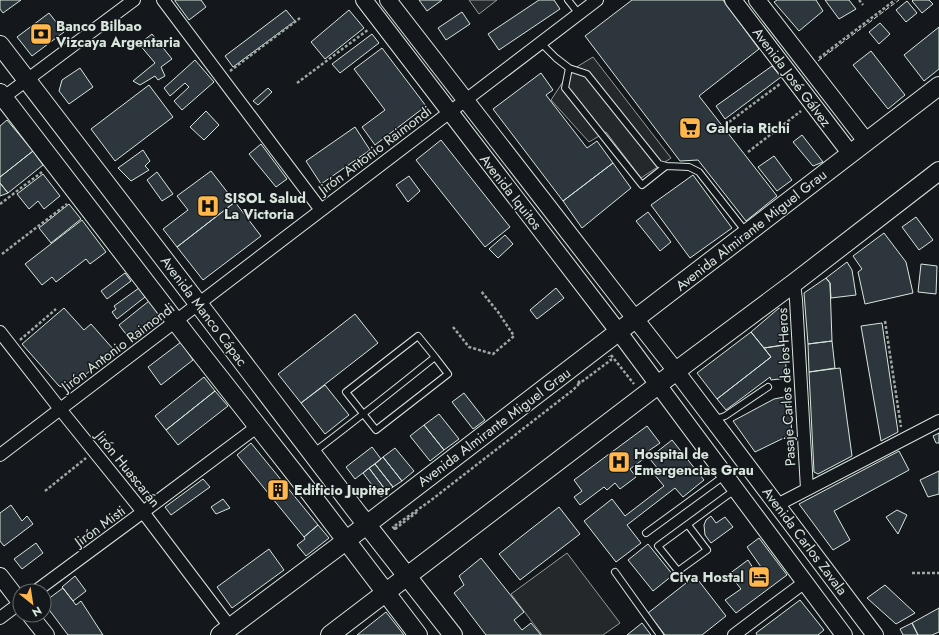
<svg xmlns="http://www.w3.org/2000/svg" width="939" height="635" viewBox="0 0 939 635" font-family="Jost,sans-serif">
<style>
.parking{fill:#24282b;stroke:#939e99}
.building{fill:#2c363c;stroke:#d8e6dc}
.lines{fill:none;stroke-linecap:round;stroke-linejoin:round}
.lane-casing{stroke:#d8e6dc;stroke-width:8}
.street-casing{stroke:#d8e6dc;stroke-width:14}
.secondary-casing{stroke:#d8e6dc;stroke-width:18}
.primary-casing{stroke:#d8e6dc;stroke-width:20}
.path{stroke:#9da8a2;stroke-width:2.5;stroke-dasharray:3 2;stroke-linecap:butt}
.lane{stroke:#14181c;stroke-width:6}
.street{stroke:#14181c;stroke-width:12}
.secondary{stroke:#14181c;stroke-width:16}
.primary{stroke:#14181c;stroke-width:18}
.fence{stroke:#d8e6dc;stroke-width:1;stroke-dasharray:5 2;stroke-linecap:butt}
.labels{text-anchor:middle;dominant-baseline:central;stroke-width:3;stroke-linejoin:round;paint-order:stroke}
.poi-label{font-size:14px;font-weight:bold;fill:#d8e6dc;stroke:#14181c;text-anchor:start}
.street-label{font-size:14px;fill:#d8e6dc;stroke:#14181c}
</style>
<rect width="100%" height="100%" fill="#14181c"/>
<path class="parking" d="M469,0h28l-18,14z
M593,57l78,101 -30,20 -35,-46 -17,10 -38,-42 19,-29z
M567,553l53,70 -17,12h-61l-31,-41z"/>
<path class="building" d="M0,0h21l-18,13 -3,-4z
M175,0h26l5,7 -17,13 -14,-19z
M419,0h23l-15,11z
M539,0h15l6,9 -61,41 -11,-16z
M632,0h91l36,49 -60,47 78,100 -31,25 -48,-61 -18,1 -95,-125z
M777,0h39l7,11 -24,20 -25,-29z
M825,0h24l7,9 -17,10z
M913,0h16l4,4 -11,9 -10,-12z
M907,1l10,12 -11,9 -10,-12z
M286,10l9,11 -62,46 -8,-11z
M349,10l15,18 -39,31 -14,-17z
M462,12l8,12 -24,16 -8,-12z
M49,13l15,19 -32,24 -15,-19z
M880,23l10,11 -11,10 -10,-12z
M939,27v42l-15,12 -20,-26z
M152,34l20,25 -11,8 4,9 -7,4 -3,-4 -15,9 -7,-4 22,-18 -16,-19z
M372,34l7,9 -39,30 -8,-9z
M382,48l44,58 -51,39 -13,-18 23,-17 -31,-41z
M871,51l34,44 -17,14 -35,-44z
M195,60l19,22 -32,28 -8,-9 15,-14 -4,-4 -15,13 -6,-8z
M772,66l9,11 -56,42 -9,-13z
M80,68l13,19 -24,17 -10,-13 3,-11z
M541,73l12,17 -7,5 41,53 10,-7 16,22 -50,38 -70,-92z
M149,85l24,32 -58,44 -24,-32z
M268,88l4,4 -14,13 -5,-4z
M206,111l13,14 -15,15 -14,-13z
M7,120l26,31 -33,26v-51z
M355,127l15,23 -49,34 -15,-23z
M802,135l21,27 -10,4 -20,-24z
M441,140l69,87 -25,20 -69,-87z
M261,144l26,35 -11,8 -27,-33z
M143,150l7,11 -5,5 4,4 -18,11 -13,-13z
M33,151l10,14 -35,28 -8,-10v-6z
M774,156l18,24 -15,11 -19,-24z
M613,163l18,25 -49,40 -19,-27z
M211,171l24,31 -58,45 -14,-18 25,-19 -11,-14z
M157,172l16,22 -11,7 -15,-21z
M43,174l17,22 -16,13 -6,-8 -9,8 -12,-15z
M693,175l39,53 -42,30 -39,-53z
M409,176l11,15 -12,11 -12,-17z
M0,183l8,10 -8,3z
M235,202l26,34 -58,44 -26,-33z
M69,204l12,15 -30,24 -12,-15z
M648,212l23,30 -11,9 -24,-30z
M916,217l17,23 -14,10 -17,-23z
M82,220l24,32 -16,12 -4,-5 -30,23 -4,-5 -10,8 -17,-21z
M884,233l22,29 7,31 -48,11 -7,-32 4,-3 -9,-13z
M505,235l8,9 -15,14 -9,-9z
M847,262l5,8 4,25 -25,3 -1,-15 -4,-5z
M921,264l16,2 -1,28 -18,-2z
M125,273l6,8 -24,18 -6,-8z
M826,278l4,5 2,58 -24,3 -4,-51z
M139,288l6,9 -28,22 -5,-7 4,-3 -2,-3z
M556,288l8,10 -27,21 -7,-9z
M149,301l11,13 -31,24 -10,-13z
M64,308l20,22 7,-6 23,26 -45,39 -10,-3 -37,-42z
M779,308l3,2 2,35 -20,3 -13,-16z
M355,314l23,29 -77,60 -23,-29z
M882,323l16,109 -17,9 -20,-115z
M751,332l20,25 -54,42 -20,-26z
M832,341l3,27 -26,4 -1,-28z
M181,342l12,18 -32,25 -13,-18z
M784,345l3,33 -16,2 -1,-3 -44,33 -9,-11 54,-42 -7,-9z
M840,368l12,88 -34,18 -4,-2 -5,-100z
M204,377l11,14 -49,39 -11,-14z
M325,385l24,30 -24,19 -24,-31z
M215,391l13,15 -50,39 -12,-15z
M464,393l21,27 -12,9 -21,-27z
M789,396l3,38 -37,18 -22,-31 41,-22z
M439,414l20,25 -15,11 -20,-25z
M424,425l20,25 -14,11 -20,-25z
M647,426l13,17 -13,9 2,3 -19,14 6,8 -16,12 -5,-6 -8,7 -3,-3 -24,18 -6,-8 8,-6 -8,-11z
M939,433v10h-3l-3,-7z
M672,440l32,40 -21,17 -8,-9 -48,37 14,18 -25,19 -32,-41 28,-22 13,17 39,-30 -10,-12 5,-4 -10,-12z
M251,443l67,82 -14,12 -67,-82z
M372,447l9,12 -26,20 -9,-12z
M395,448l19,23 -12,10 -19,-24z
M899,451l10,19 -75,41 16,29 -17,10 -34,-46z
M383,457l19,24 -9,6 -18,-23z
M375,464l18,23 -6,5 -18,-24z
M369,468l18,24 -6,5 -18,-24z
M939,471v23l-11,3 -8,-17z
M203,479l7,8 -39,28 -6,-8z
M223,499l7,9 -14,6 -5,-7z
M11,505l11,16 5,-5 6,8 -29,22 -4,-5v-28z
M559,507l21,27 -60,46 -21,-26z
M897,510l10,5 -9,19 -12,-17z
M711,516l5,7 9,-6 8,10 -22,16 -6,-8 -1,-10 2,-5z
M318,525l11,13 -23,18 -9,-11 8,-6 -1,-2z
M759,538l28,37 -51,38 -11,-13 16,-11 -12,-15 19,-14 7,11 6,-4 -14,-20z
M36,543l7,10 -21,16 -8,-10z
M648,544l25,31 -20,16 -25,-31z
M269,549l15,21 -52,38 -15,-21z
M481,558l43,54 -10,8 8,10 9,-7 10,12h-55l-32,-42 10,-8 -5,-9z
M75,576l11,15 -13,10 -11,-14z
M695,576l31,40 -24,19h-37l-17,-22z
M885,585l30,28 -19,11 -29,-26z
M63,588l13,17 5,-4 22,34h-35l-24,-32v-1z
M800,600l24,30 -6,5h-61l-1,-2z
M939,608v24l-7,3h-14l-6,-12z
M386,612l18,23h-47z
M642,623l9,12h-24z
M912,623l6,12h-15l-3,-6z"/>
<g class="lines">
<g class="lane-casing">
<path id="lane" d="M568,0l11,14
M541,43l15,15 13,10 18,6 72,90 7,2 23,1 10,5 47,60
M569,68l-4,20 77,97 24,-19
M715,419l4,-1 6,-2 43,-29
M314,452c41,-31 81,-63 121,-95l13,17 -72,56 -30,-38 72,-56 17,21
M688,525l19,25 -29,21 -20,-25 67,-49 10,-7
M646,533l78,-57
M615,572l45,63"/>
</g>
<g class="street-casing">
<path id="street" d="M163,0l158,210
M0,100l134,-100
M794,283l2,17 11,189
M0,332l60,77 83,103 87,115
M0,455l597,-455
M777,505l162,-84
M36,591l107,-79 115,-86
M0,618l20,-15
M734,635l71,-53"/>
</g>
<g class="secondary-casing">
<path id="secondary" d="M364,0l260,339 220,296
M388,0l238,307 50,64 199,264
M733,0l117,153
M757,0l109,141
M0,576l20,26
M30,615l16,20"/>
</g>
<g class="primary-casing">
<path id="primary" d="M0,45l213,278 143,188 97,124
M0,93l190,247 120,153 108,142
M220,635l115,-86 604,-463
M330,635l358,-273 106,-79 145,-112"/>
</g>
<path class="path" d="M859,0l4,5
M819,58l76,-58
M230,71l70,-53
M297,83l72,-54
M729,122l51,-38
M748,152l53,-41
M0,204l42,-32
M2,254l65,-50
M885,321l16,106
M453,327l16,20 24,7 21,-18 -16,-24 -17,-21
M20,340l36,-31
M611,355l23,29
M578,381l2,2 31,-23 -2,-4
M45,491l41,-33
M395,529l-2,-2 37,-26 143,-111 5,-5 1,-3
M395,529l22,-17
M912,573h27"/>
<use href="#lane" class="lane"/>
<use href="#street" class="street"/>
<use href="#secondary" class="secondary"/>
<use href="#primary" class="primary"/>
<path class="fence" d="M818,61l81,-61"/>
</g>
<defs>
<g id="bank-square" transform="scale(1.15)"><rect x="-9" y="-9" width="18" height="18" rx="4" fill="#ffb74d" stroke="#14181c"/><path d="M-6-4H6V4H-6ZM0-2.3a2.3 2.3 0 1 0 0 4.6a2.3 2.3 0 1 0 0-4.6Z" fill="#111"/></g>
<g id="supermarket-square" transform="scale(1.15)"><rect x="-9" y="-9" width="18" height="18" rx="4" fill="#ffb74d" stroke="#14181c"/><path d="M-6-5.5h2.5l.6 2H6L4.5 2H-2.5L-4.4-4H-6ZM-1.5 3.2a1.3 1.3 0 1 0 .1 0ZM3 3.2a1.3 1.3 0 1 0 .1 0Z" fill="#111"/></g>
<g id="hospital-square" transform="scale(1.15)"><rect x="-9" y="-9" width="18" height="18" rx="4" fill="#ffb74d" stroke="#14181c"/><path d="M-5-5h3v3.5h4V-5h3V5h-3V1.5h-4V5h-3Z" fill="#111"/></g>
<g id="building-square" transform="scale(1.15)"><rect x="-9" y="-9" width="18" height="18" rx="4" fill="#ffb74d" stroke="#14181c"/><path d="M-4-6H4V6H1V3H-1V6H-4ZM-2.5-4.3h1.7v1.8h-1.7ZM.8-4.3h1.7v1.8H.8ZM-2.5-1h1.7V.8h-1.7ZM.8-1h1.7V.8H.8Z" fill="#111"/></g>
<g id="hotel-square" transform="scale(1.15)"><rect x="-9" y="-9" width="18" height="18" rx="4" fill="#ffb74d" stroke="#14181c"/><path d="M-6-4.5h1.5V1H6V5H4.5V3h-9V5H-6ZM-4 0a1.8 1.8 0 1 1 3.6 0ZM.5 0V-2.5h3Q6-2.5 6 0Z" fill="#111"/></g>
</defs>
<g fill-rule="evenodd">
<use href="#bank-square" x="41" y="34"/>
<use href="#supermarket-square" x="690" y="128"/>
<use href="#hospital-square" x="208" y="206"/>
<use href="#hospital-square" x="619" y="462"/>
<use href="#building-square" x="278" y="490"/>
<use href="#hotel-square" x="759" y="577"/>
</g>
<g class="labels">
<g class="poi-label">
<text x="56" y="26">Banco Bilbao<tspan x="56" dy="16">Vizcaya Argentaria</tspan></text>
<text x="706" y="128">Galeria Richi</text>
<text x="224" y="198">SISOL Salud<tspan x="224" dy="16">La Victoria</tspan></text>
<text x="634" y="454">Hospital de<tspan x="634" dy="16">Emergencias Grau</tspan></text>
<text x="294" y="490">Edificio Jupiter</text>
<text x="744" y="577" text-anchor="end">Civa Hostal</text>
</g>
<g class="street-label">
<text transform="translate(792 77) rotate(53)">Avenida José Gálvez</text>
<text transform="translate(375 150) rotate(-37)">Jirón Antonio Raimondi</text>
<text transform="translate(511 192) rotate(52)">Avenida Iquitos</text>
<text transform="translate(751 230) rotate(-38)">Avenida Almirante Miguel Grau</text>
<text transform="translate(204 311) rotate(53)">Avenida Manco Cápac</text>
<text transform="translate(118 347) rotate(-37)">Jirón Antonio Raimondi</text>
<text transform="translate(786 387) rotate(-93)">Pasaje Carlos de los Heros</text>
<text transform="translate(494 427) rotate(-37)">Avenida Almirante Miguel Grau</text>
<text transform="translate(128 469) rotate(51)">Jirón Huascarán</text>
<text transform="translate(100 526) rotate(-36)">Jirón Misti</text>
<text transform="translate(805 541) rotate(53)">Avenida Carlos Zavala</text>
</g>
</g>
<g transform="translate(32 603) rotate(150)"><circle r="19" fill="#14181c" stroke="#626a69"/>
<path d="M0-3L7 15L0 10L-7 15Z" fill="#ffb74d"/>
<text y="-6" font-size="11" font-weight="bold" text-anchor="middle" fill="#d8e6dc">N</text>
</g>
</svg>
